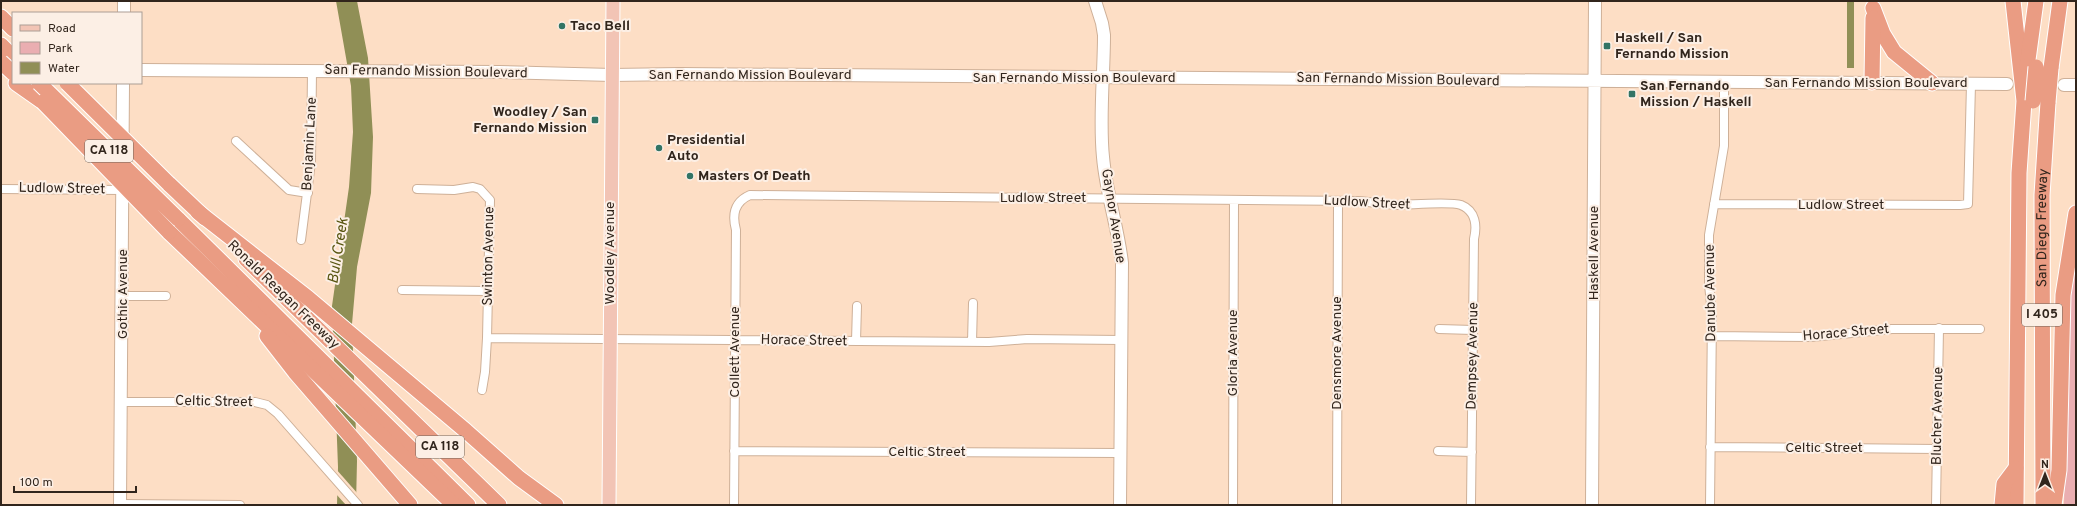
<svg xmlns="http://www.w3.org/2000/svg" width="2077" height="506" viewBox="0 0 2077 506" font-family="Overpass,sans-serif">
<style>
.green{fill:#eaaeb1}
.water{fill:#908f56}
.pier{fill:#fddec5}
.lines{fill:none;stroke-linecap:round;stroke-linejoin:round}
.street-casing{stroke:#ceb098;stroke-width:10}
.secondary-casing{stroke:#ceb098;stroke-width:14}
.primary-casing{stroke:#fff;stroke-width:15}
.highway-casing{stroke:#fff;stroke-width:17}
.street{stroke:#fff;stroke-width:8}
.secondary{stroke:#fff;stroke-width:12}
.primary{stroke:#f2c4b5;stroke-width:13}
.highway{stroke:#ea9c83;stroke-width:15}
.highway-bridge-casing{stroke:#fff;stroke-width:17;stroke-linecap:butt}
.highway-bridge{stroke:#ea9c83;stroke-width:15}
.poi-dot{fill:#327465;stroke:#fcefe5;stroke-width:1.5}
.labels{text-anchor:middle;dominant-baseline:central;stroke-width:4;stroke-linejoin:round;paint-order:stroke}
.shield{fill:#fcefe5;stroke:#6e6258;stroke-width:1}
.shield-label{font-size:13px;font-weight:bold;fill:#31251c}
.poi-label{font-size:14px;font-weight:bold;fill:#31251c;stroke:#fcefe5;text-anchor:start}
.street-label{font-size:14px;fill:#31251c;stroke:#fcefe5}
.water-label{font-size:15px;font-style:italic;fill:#585510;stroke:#fcefe5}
</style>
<rect width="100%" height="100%" fill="#fddec5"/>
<path class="green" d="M2076,243v262h-12l4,-206z"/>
<path class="water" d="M336,1h21l11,57 5,79 -2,56 -14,74 -5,57 5,137 -1,44h-19l1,-38 -6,-161 17,-119 4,-55 -2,-46z
M1847,1h7v67h-7z"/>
<path class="pier" d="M336,469l22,25v11h-12l-10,-11z"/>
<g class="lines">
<g class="street-casing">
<path id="street" d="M236,141l53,49 19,3
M1,189l122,1
M417,189l37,1 19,-3 7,2 10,11 -3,138 -2,34 -3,18
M1714,204l246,1 8,-1 3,-120
M301,240l10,-78 1,-91
M402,290l86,1
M123,296h43
M1439,329l34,1
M1712,336l99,1 81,-8h88
M487,338l502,4 38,-3 94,1
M856,341l1,-35
M972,342l1,-39
M122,402h133l12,3 11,9 80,91
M1710,447l228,2
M734,451l386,2
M1438,451l34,1
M120,504l120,1
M734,505l2,-275c-4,-15 -2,-28 14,-35l608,6c13,1 25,3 37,4 16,0 54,-4 66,0 15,6 16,21 13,34l-3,266
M1233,505l1,-305
M1337,505l1,-304
M1710,505l2,-190 -3,-31v-49l15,-89v-64
M1936,505l3,-177"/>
</g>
<g class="secondary-casing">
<path id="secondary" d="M1095,1l7,22 2,12c0,39 -5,84 -1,122 3,36 15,70 19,106l-2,242
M124,13v-12
M141,70l358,2 113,3 68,-1 1327,10
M2064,85h12
M120,505l3,-422
M1592,505l3,-504"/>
</g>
<g class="primary-casing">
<path id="primary" d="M609,505l4,-504"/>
</g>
<g class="highway-casing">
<g id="highway">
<path d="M2013,1l11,100 -5,72 -3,332"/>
<path d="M1873,8l10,26 11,18 38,31"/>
<path d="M1,17l12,12"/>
<path d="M1,45l12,12"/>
<path d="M2027,67l9,-66"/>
<path d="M2051,68l9,-67"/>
<path d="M1872,82l1,-64"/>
<path d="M16,83l27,19"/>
<path d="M169,184l36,34"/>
<path d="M198,212l110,86 158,133 53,47 37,27"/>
<path d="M178,219l290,286"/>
<path d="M169,232l285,273"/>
<path d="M246,259l253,246"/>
<path d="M267,336l28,36 115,133"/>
<path d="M2002,505l2,-21 12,-16"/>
<path id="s1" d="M2043,505l-1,-310 6,-93"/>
<path d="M2054,505l5,-35 4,-175 13,-82"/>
</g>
</g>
<use href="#street" class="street"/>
<use href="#secondary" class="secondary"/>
<use href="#primary" class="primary"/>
<use href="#highway" class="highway"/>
<g class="highway-bridge-casing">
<path id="highway-bridge" d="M1,62l12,11
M39,83l139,136
M67,83l102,101
M2033,101l3,-34
M43,102l126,130
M2048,102l3,-34"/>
</g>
<use href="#highway-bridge" class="highway-bridge"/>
</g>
<g class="poi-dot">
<circle cx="562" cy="26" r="4"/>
<rect x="1603" y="42" width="8" height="8" rx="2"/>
<rect x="1628" y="90" width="8" height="8" rx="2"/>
<rect x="591" y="116" width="8" height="8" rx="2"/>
<circle cx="659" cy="148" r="4"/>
<circle cx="690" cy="176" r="4"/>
</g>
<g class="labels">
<g class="shield">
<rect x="85" y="140" width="48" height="22" rx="3"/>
<rect x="2022" y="304" width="40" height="22" rx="3"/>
<rect x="416" y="436" width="48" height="22" rx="3"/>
</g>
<g class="shield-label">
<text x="109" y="151">CA 118</text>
<text x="2042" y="315">I 405</text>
<text x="440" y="447">CA 118</text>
</g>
<g class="poi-label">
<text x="570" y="26">Taco Bell</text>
<text x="1615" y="38">Haskell / San<tspan x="1615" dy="16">Fernando Mission</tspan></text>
<text x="1640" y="86">San Fernando<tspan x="1640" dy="16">Mission / Haskell</tspan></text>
<text x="587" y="112" text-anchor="end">Woodley / San<tspan x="587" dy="16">Fernando Mission</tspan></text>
<text x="667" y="140">Presidential<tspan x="667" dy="16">Auto</tspan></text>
<text x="698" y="176">Masters Of Death</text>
</g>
<g class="street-label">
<text transform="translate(426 72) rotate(1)">San Fernando Mission Boulevard</text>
<text x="750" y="75">San Fernando Mission Boulevard</text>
<text x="1074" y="78">San Fernando Mission Boulevard</text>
<text transform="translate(1398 80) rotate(1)">San Fernando Mission Boulevard</text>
<text x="1866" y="83">San Fernando Mission Boulevard</text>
<text transform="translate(310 144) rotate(-87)">Benjamin Lane</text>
<text transform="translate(62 189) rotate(1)">Ludlow Street</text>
<text x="1043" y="198">Ludlow Street</text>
<text transform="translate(1367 203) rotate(3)">Ludlow Street</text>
<text x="1841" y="205">Ludlow Street</text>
<text transform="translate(1113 216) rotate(81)">Gaynor Avenue</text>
<text stroke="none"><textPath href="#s1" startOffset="277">San Diego Freeway</textPath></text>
<text transform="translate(610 253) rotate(-90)">Woodley Avenue</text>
<text transform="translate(1594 253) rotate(-90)">Haskell Avenue</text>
<text transform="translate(489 256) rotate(-89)">Swinton Avenue</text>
<text transform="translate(1711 293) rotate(-91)">Danube Avenue</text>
<text transform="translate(123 294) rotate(-90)">Gothic Avenue</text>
<text transform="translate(283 295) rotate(44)">Ronald Reagan Freeway</text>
<text transform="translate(1846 333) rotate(-5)">Horace Street</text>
<text transform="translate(804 341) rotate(1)">Horace Street</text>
<text transform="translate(735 352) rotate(-90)">Collett Avenue</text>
<text transform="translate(1233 353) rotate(-90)">Gloria Avenue</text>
<text transform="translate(1337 353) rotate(-90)">Densmore Avenue</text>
<text transform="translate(1473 356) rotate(-89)">Dempsey Avenue</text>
<text transform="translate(214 402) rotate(1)">Celtic Street</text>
<text transform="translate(1938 416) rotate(-89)">Blucher Avenue</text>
<text x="1824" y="448">Celtic Street</text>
<text x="927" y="452">Celtic Street</text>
</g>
<g class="water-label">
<text transform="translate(339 251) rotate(-81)">Bull Creek</text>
</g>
</g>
<rect width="2077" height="506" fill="none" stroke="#31251c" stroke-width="4"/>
<rect x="12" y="12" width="130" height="72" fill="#fcefe5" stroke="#ab9e95"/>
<rect x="20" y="25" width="20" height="6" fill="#f2c4b5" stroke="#ab9e95"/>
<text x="48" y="32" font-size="12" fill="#31251c">Road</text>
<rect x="20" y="42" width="20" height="12" fill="#eaaeb1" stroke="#ab9e95"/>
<text x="48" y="52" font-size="12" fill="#31251c">Park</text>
<rect x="20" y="62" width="20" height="12" fill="#908f56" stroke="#ab9e95"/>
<text x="48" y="72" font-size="12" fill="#31251c">Water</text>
<g transform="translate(2045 474)" stroke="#fcefe5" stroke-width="3" paint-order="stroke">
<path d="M0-3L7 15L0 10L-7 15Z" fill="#31251c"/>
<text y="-6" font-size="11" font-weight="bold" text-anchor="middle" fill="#31251c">N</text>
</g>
<path d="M14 486v6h122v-6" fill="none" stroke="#31251c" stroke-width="2"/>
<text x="20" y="486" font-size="12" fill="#31251c" stroke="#fcefe5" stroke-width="3" paint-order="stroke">100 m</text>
</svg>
